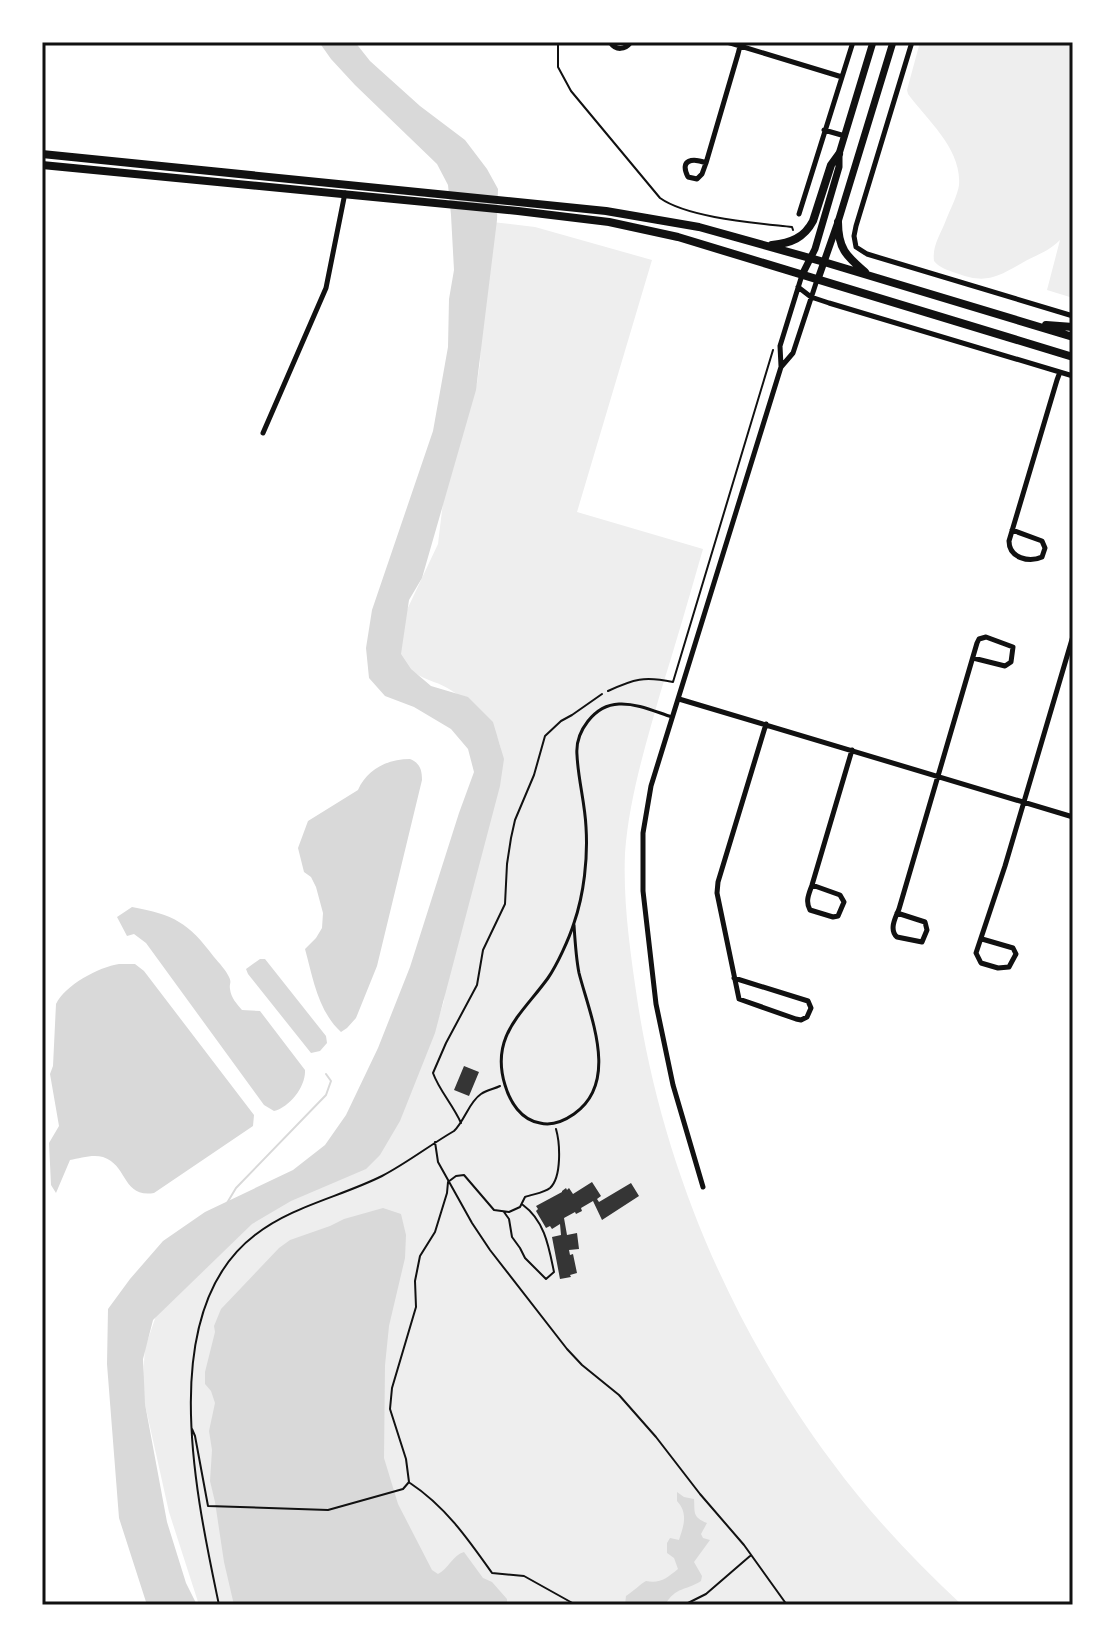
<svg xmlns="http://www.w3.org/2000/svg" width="1115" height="1647" viewBox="0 0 1115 1647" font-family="'Asap Condensed',sans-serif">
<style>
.green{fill:#eee}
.water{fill:#d9d9d9}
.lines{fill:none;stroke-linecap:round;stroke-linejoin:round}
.stream{stroke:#d9d9d9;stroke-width:2}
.building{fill:#353535}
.path{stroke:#111;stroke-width:2}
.service{stroke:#111;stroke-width:3}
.minor{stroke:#111;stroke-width:5}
.secondary{stroke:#111;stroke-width:7}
.primary{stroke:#111;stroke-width:8}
.neatline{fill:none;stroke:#111;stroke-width:3}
</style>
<rect width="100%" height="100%" fill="#fff"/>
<path class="green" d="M920,42h153v256l-26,-8 13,-50c-13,13 -23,14 -38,23 -26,15 -37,21 -66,10 -9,-3 -16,-5 -22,-12 -2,-16 7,-27 12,-41 4,-10 12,-26 13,-35 3,-36 -32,-65 -51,-91l-1,-4z
M492,222l43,5 117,33 -75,252 126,37c-14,49 -28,97 -43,145 -15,53 -31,105 -35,159 -2,49 5,97 12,145 25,167 94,329 195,464 38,52 83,99 130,143h-763l-30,-93 -27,-121 3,-43 14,-41 33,-44 93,-63 148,-165 11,-34 1,-12 57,-231c-1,-31 -28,-54 -53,-69 -9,-6 -20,-8 -29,-13 -8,-4 -14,-10 -21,-16l6,-46 33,-70 8,-67 5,-20 26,-74 3,-20 2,-53z"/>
<path class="water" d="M319,42h36l15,19 50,45 45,34 22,29 11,20 -1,31 -21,170 -54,188 -13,22 -8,54 10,15 20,17 37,11 25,25 11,37 -4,27 -65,247 -35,88 -20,34 -14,14 -75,32 -39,23 -99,96 -10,39 2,45 22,118 19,61 11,22h-50l-28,-87 -12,-154 1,-55 22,-30 33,-38 42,-29 88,-42 32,-25 21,-30 32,-67 32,-81 49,-154 15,-41 -6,-23 -17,-20 -37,-22 -29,-11 -16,-18 -3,-30 6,-38 61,-179 15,-84 1,-48 5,-29 -3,-55 -3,-30 -11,-21 -82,-79 -24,-26z
M410,759c10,4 12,11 12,21l-45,186 -21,52 -9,10 -6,4c-23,-21 -28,-54 -36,-83l11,-11 6,-10 1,-15 -7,-26 -5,-10 -7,-5 -6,-24 10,-27 50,-31c9,-21 30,-31 52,-31z
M132,907c42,8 56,15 82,50 5,6 12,13 15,20 3,6 0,6 1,12 1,9 7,15 12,21l18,1 45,59c1,16 -15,37 -31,41l-10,-6 -118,-162 -12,-9 -7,2 -10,-19z
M260,959h5l61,77 1,7 -7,8 -9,2 -63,-79 -2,-5z
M119,964h16l9,7 110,144 -1,11 -99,67c-32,5 -26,-28 -51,-36 -10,-3 -23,1 -33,3l-14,33 -5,-8 -2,-42 10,-17 -9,-52 3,-8 3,-62c9,-19 43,-37 63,-40z
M383,1208l18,6 5,21 -1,23 -16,68 -4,39 -1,93 14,46 34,66 6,4c10,-5 15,-19 26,-22l19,26 9,4 15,17v3l-6,3h-267l-10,-43 -9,-60 -5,-21 2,-31 -3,-19 6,-28 -4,-12 -6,-7v-12l10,-40 -1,-6 7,-17 58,-61 11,-8 40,-14 14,-7z
M677,1492l7,5 10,2c1,13 -2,18 13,24l-6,11 2,4 7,2 -16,22 8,14 -1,5c-15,10 -25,5 -36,24h-40l1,-9c8,-5 13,-11 20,-15 14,3 21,-3 32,-12l-4,-11 -7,-5v-10l3,-5 9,2c4,-13 10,-26 -2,-39z"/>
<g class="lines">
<path class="stream" d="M227,1203l9,-15 90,-93 5,-14 -5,-7"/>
</g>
<path class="building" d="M464,1066l15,6 -10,24 -15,-6z
M592,1182l9,14 -4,3 2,3 32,-19 8,13 -37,24 -9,-19 -12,7 1,3 -6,3 -1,-2 -11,6 3,17 10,-2 2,16 -10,1 1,5 3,-1 4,19 -7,2 1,2 -11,2 -8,-42 9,-2 -1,-11 -8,5 -2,-3 -4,2 -10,-17 2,-2 -2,-3 26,-14v-1l4,-3 1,2 2,-2 4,6z"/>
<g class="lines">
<path class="path" d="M558,42v25l13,24 89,107c28,20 97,25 132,29l1,3
M608,691c26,-12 36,-15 65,-9l100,-332
M461,1123c-8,-18 -22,-33 -28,-50l13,-30 31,-58 6,-35 22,-46 2,-40 4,-26 4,-18 19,-45 11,-39 16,-15 11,-6 30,-21
M435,1142l3,20 34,61 18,27 77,99 15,16 37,30 37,42 44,57 44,51 43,60
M504,1212l5,7 3,18 8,11 5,10 21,21 8,-7c-5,-24 -9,-51 -31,-67
M192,1429l3,7 13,70 120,4 75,-21 6,-7 -3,-23 -16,-50 2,-21 24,-81 -1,-26 5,-25 15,-24 12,-39 1,-11 8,-6 8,-1 30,35 15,2 11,-5 5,-10c8,-3 19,-4 25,-9 12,-11 10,-45 6,-59
M410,1483c35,23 58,56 82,90l32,3 52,29
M219,1605c-22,-106 -65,-293 36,-370 37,-29 85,-38 127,-59 25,-13 48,-31 72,-45 11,-11 15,-29 27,-37 6,-4 13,-5 19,-8
M684,1605l22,-11 44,-38"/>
<path class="service" d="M574,925c1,16 2,33 5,48 11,43 41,109 -5,141 -10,7 -22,12 -34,9 -19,-3 -30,-21 -35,-38 -15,-49 17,-71 43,-107 9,-13 21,-39 26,-55 10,-29 14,-65 12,-96 -1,-24 -8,-48 -9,-72 -2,-23 17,-50 42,-51 18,-1 37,8 53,13"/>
<path class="minor" d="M610,42c6,9 15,8 21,0
M727,42l115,35
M912,42l-56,184 -2,10 2,11 11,7 206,62
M824,130l21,6
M706,163c-13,-5 -27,-4 -18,14l9,2 5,-5 4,-11 32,-109 2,-8
M799,214l54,-172
M798,287l13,10 18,6 244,73
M781,366l-1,-20 22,-71
M263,433l63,-145 19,-95
M1012,530l30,11 3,7 -3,9c-13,6 -33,1 -33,-16l48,-161 3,-8
M679,699l394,118
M812,885l28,10 4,7 -6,14 -5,1 -23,-7c-5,-9 -1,-16 2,-25l40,-135
M897,913l28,9 2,8 -5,12 -25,-5c-8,-7 -2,-19 2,-28l78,-266 2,-4 7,-2 27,10 -2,15 -6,4 -32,-8
M982,939l31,9 3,6 -7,13 -11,1 -17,-5 -5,-10 29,-87 68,-230
M734,978l74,23 3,7 -4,9 -6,3 -5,-1 -57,-20 -22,-106 1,-11 48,-158
M703,1187l-30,-102 -17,-81 -13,-113v-58l8,-47 130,-419 12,-14 24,-73"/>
<path class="secondary" d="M802,275l13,-26 24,-82v-13l34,-112
M818,279l20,-57 55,-180"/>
<path class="primary" d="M42,154l564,57 93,16 125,35 249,75
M42,165l476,46 91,11 69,15 395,120
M838,222c0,26 8,34 27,50
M772,245c19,-2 32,-7 41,-24l18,-56 8,-11
M1046,325l27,2"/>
</g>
<rect width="1115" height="1647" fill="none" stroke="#ffffff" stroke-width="88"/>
<rect x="44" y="44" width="1027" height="1559" class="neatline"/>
</svg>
